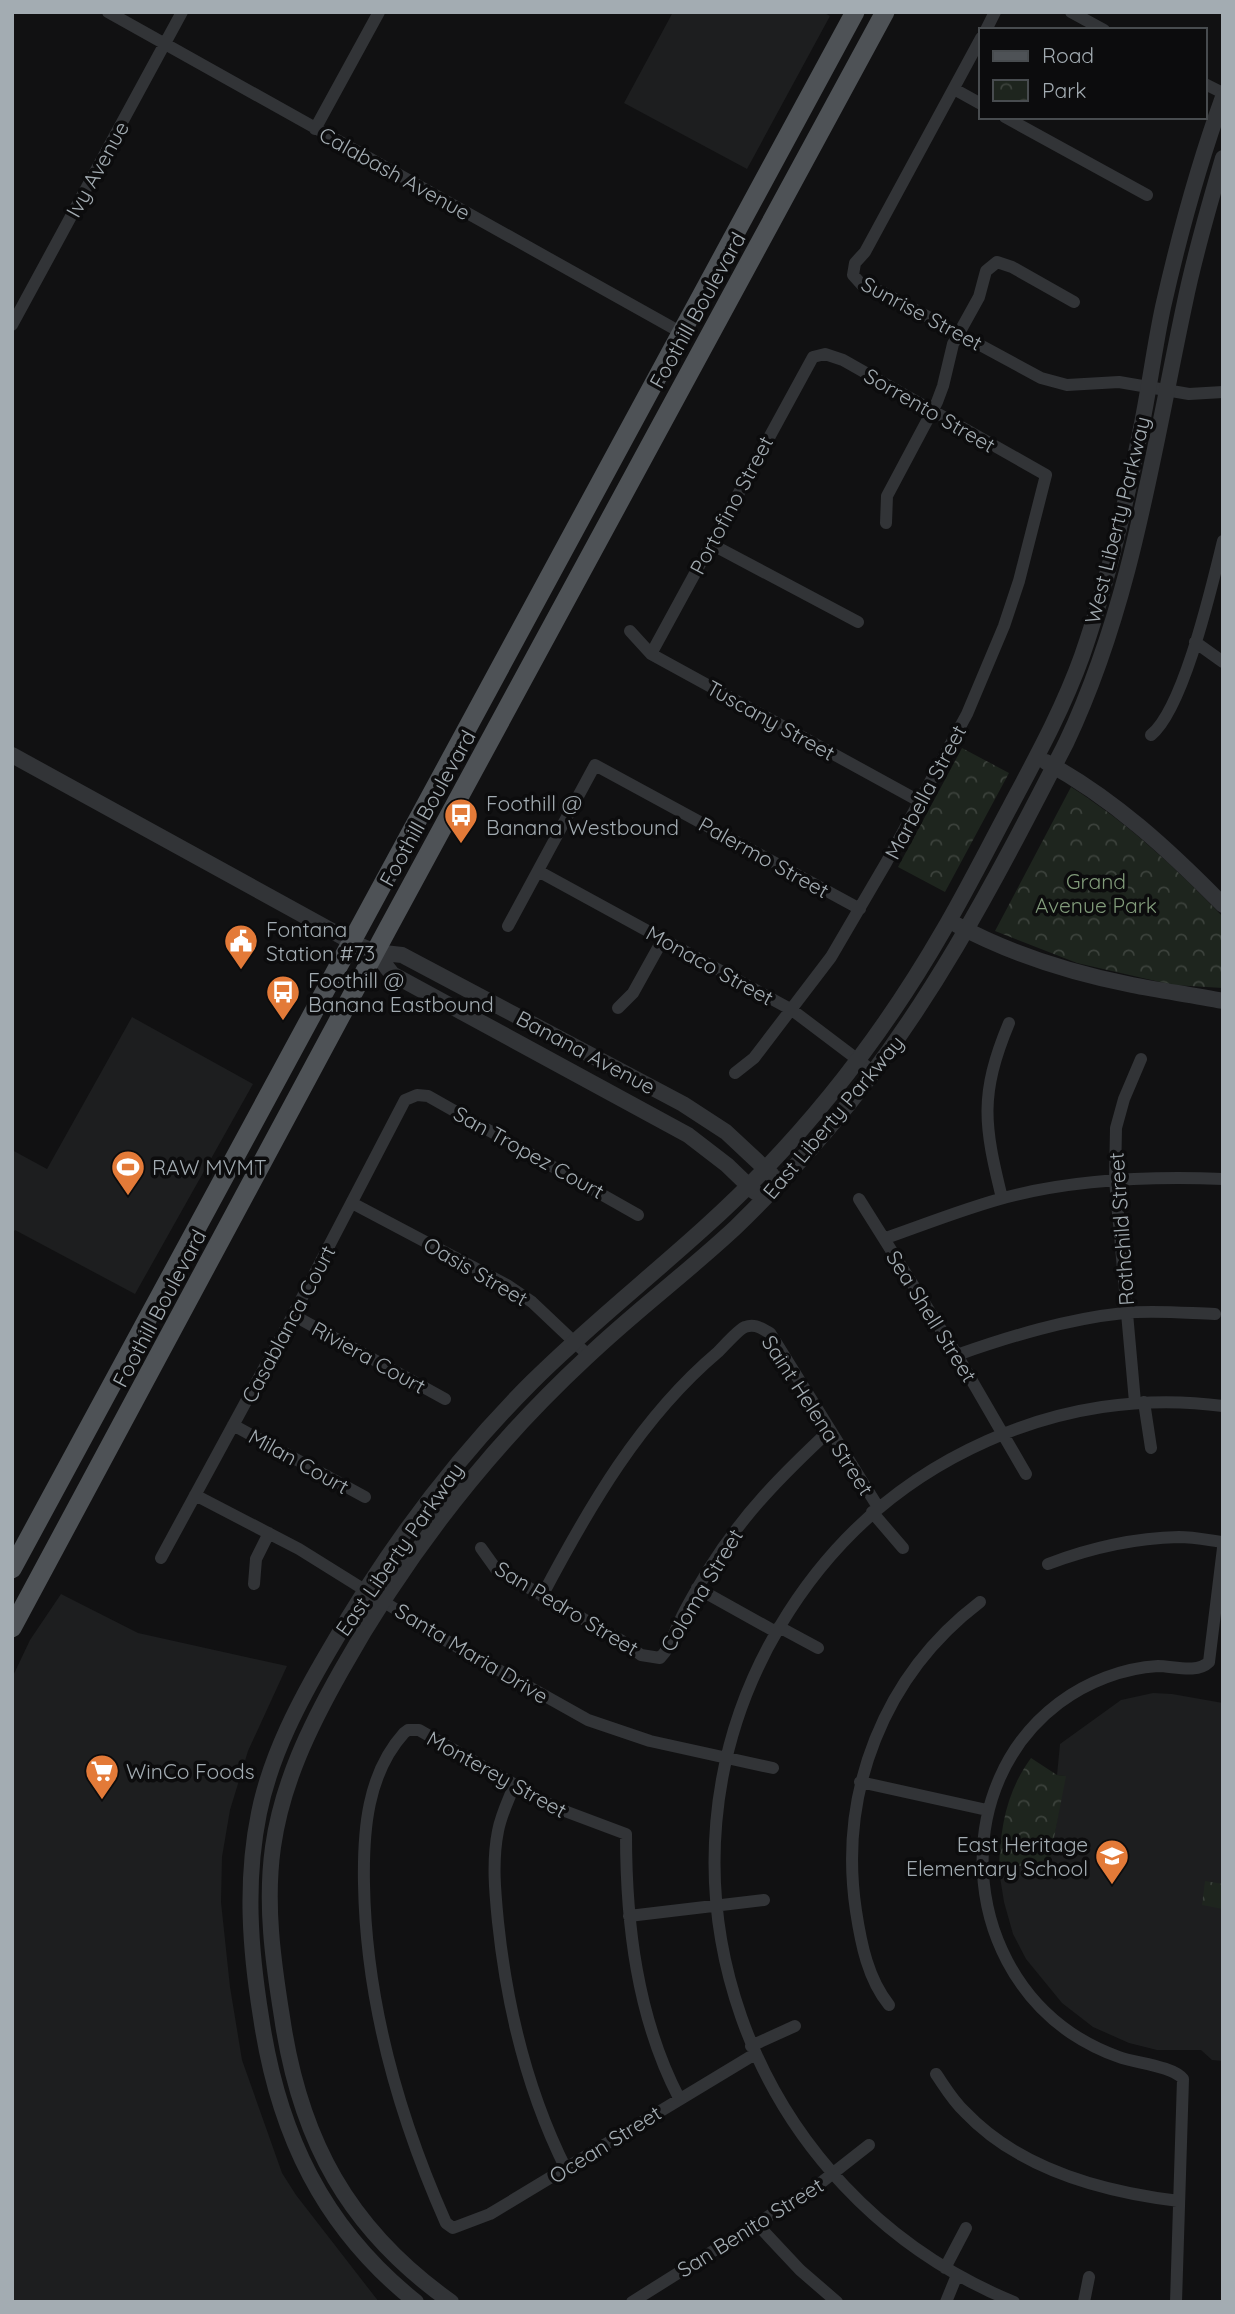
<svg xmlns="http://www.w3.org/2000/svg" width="1235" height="2314" viewBox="0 0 1235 2314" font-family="Quicksand,sans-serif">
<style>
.built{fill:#1d1e1f}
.park{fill:url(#park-crowns)}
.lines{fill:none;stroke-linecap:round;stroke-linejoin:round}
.minor{stroke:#323437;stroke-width:12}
.tertiary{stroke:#323437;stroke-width:16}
.primary{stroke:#4e5256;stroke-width:19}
.labels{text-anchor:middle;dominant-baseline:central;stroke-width:7;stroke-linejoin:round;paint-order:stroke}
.street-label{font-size:21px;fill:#a3acb2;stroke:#0c0c0d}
.poi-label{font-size:21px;fill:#a3acb2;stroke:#0c0c0d;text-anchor:start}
.park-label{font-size:21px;fill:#829c7b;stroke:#0c0c0d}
</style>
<defs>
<pattern id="park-crowns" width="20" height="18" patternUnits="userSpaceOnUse" patternTransform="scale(1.75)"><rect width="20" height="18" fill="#1e251e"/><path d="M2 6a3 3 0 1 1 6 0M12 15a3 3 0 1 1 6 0" fill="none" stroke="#3c423c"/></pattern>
</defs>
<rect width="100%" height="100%" fill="#111112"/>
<path class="built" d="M673,12h150l7,4 -83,153 -123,-66z
M132,1017l121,67 -118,210 -120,-64 -3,4v-84l35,19z
M61,1594l77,39 149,33 -39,85 -18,59 -8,47 -1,45 9,85 12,73 40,113 14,22 83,107h-367v-624l18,-38z
M1153,1693l19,1 51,9v358l-11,-1 -11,-10h-44l-28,-7 -36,-16 -31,-24 -36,-44 -13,-25 -9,-32 -5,-31 51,-12 15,-83 -8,-1 3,-31 61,-44z"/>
<path class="park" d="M962,748l47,25 -64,119 -47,-25z
M1071,787c57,36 105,81 152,130v71l-50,-3 -96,-22 -82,-32z
M1031,1758l26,17 9,1 -16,83 -51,12c1,-42 7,-79 32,-113z
M1205,1881l18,3v25l-21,-4z"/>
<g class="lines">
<path class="minor" d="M108,12l574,321
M1071,12l33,18
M986,30l9,-18
M981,38l-116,214 -10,11 -2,12 9,10 22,8 157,85 26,7 52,-3 70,12 34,-2
M1205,84l18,9
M954,89l27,15
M1005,117l142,78
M315,129l64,-117
M12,325l170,-313
M886,523l1,-27 50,-94 6,-16 10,-42 26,-47 7,-26 11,-9 15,5 62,35
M711,544l147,78
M630,631l21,23 268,147
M1195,642l28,20
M651,654l162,-297 12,-3 18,6 203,115 -27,106 -15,45 -37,88 -81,149 -55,94 -77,101 -19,15
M1151,735c33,-27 61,-150 72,-194
M538,871l254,139 82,62
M508,926l87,-161 265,144
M618,1008l15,-15 30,-54
M1002,1198c-18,-73 -23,-103 7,-175
M859,1199l98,156 69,119
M352,1203l155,82 25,17 56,53
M884,1239c38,-14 77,-29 116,-40 72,-20 149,-23 223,-20
M293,1315l152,84
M957,1355c54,-19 110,-36 167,-42 29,-3 61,0 91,1
M1135,1402l-20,-222 1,-52 8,-29 17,-40
M1144,1402l7,46
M233,1425l132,72
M195,1495l104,54 146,91 143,80 62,21 123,27
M872,1512l31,36
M481,1548l15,21 126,72 19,14 19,3c10,-10 12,-20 18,-33 8,-19 20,-38 31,-56 34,-55 73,-94 120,-138
M161,1558l132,-243 112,-215 12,-5 11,1 210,119
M1048,1564c42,-16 86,-26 131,-27 14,0 29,3 44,5
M254,1584l2,-25 13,-26
M697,1588l79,44
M542,1596c47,-89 98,-178 176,-244 6,-6 21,-23 27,-25 10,-4 17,2 25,6l108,174
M779,1627l39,21
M860,1782l127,28
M514,1786c-6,15 -13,29 -16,45 -6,30 -3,61 0,91 9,86 29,169 68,247
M629,1916l135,-16
M889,2005c-21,-26 -28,-61 -33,-94 -18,-119 28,-236 124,-309
M751,2046l44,-20
M936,2074c9,13 17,27 29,38 54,57 138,80 214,89
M679,2098c-42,-81 -53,-174 -53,-264l-72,-27 -135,-77h-11l-4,3c-37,41 -41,98 -40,151 2,119 34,231 82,339l7,5 37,-14 265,-160
M756,2223l44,47 37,32
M945,2268l21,-40
M632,2302l186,-117 51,-40
M946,2302l11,-27
M1014,2302c-266,-108 -383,-426 -234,-676 50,-84 117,-145 207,-185 73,-33 155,-46 236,-35
M1084,2302l5,-25
M1176,2302l7,-223c-10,-13 -48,-16 -64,-22 -17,-6 -33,-14 -48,-24 -110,-75 -121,-248 -12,-330 28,-21 64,-35 99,-37 15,0 39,8 51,-4l14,-114"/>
<path class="tertiary" d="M12,755l340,187 23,10 27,3 281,149 43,28 46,43
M1046,762c68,37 123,88 177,143
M957,925c54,29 115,48 175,60 30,6 61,10 91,16
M375,952l17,22 296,161 39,30 28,27
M416,2302c-93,-74 -138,-169 -155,-285 -11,-68 -16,-136 -2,-204 12,-59 41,-113 71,-164 55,-96 122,-187 201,-266 75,-75 162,-138 236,-216 68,-71 127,-151 176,-236 24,-41 45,-83 67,-124 26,-49 53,-98 72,-151 25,-72 43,-148 58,-223 9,-42 14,-84 23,-126 16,-71 35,-141 60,-210
M451,2302c-103,-73 -151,-162 -169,-285 -9,-56 -17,-113 -9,-170 9,-64 37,-121 68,-176 65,-116 147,-222 245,-313 48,-46 102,-86 150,-131 32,-31 62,-63 91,-97 100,-116 169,-251 239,-387 66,-139 87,-292 119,-441 10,-49 24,-96 38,-144"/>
<path class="primary" d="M12,1569l843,-1557
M12,1628l375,-698 498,-918"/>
</g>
<defs>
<g id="bus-pin" transform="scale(1.75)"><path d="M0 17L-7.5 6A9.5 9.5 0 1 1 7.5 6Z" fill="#e37a38" stroke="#0c0c0d"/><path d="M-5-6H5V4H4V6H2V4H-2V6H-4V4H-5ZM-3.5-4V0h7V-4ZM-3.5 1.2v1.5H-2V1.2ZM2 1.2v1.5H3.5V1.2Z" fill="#fff"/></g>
<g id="civic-pin" transform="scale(1.75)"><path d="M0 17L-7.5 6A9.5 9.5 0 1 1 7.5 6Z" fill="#e37a38" stroke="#0c0c0d"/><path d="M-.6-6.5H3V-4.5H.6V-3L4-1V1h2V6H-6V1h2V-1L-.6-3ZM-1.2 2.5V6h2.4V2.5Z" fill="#fff"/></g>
<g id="stadium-pin" transform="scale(1.75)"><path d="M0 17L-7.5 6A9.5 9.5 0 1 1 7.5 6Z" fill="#e37a38" stroke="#0c0c0d"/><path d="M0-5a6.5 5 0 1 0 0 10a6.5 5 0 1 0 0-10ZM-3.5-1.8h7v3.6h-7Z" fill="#fff"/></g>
<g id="supermarket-pin" transform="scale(1.75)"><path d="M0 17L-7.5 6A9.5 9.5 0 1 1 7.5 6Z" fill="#e37a38" stroke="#0c0c0d"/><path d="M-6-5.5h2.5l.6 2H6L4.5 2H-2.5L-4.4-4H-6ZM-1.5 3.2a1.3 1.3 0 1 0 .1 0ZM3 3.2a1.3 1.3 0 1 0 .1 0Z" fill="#fff"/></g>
<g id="school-pin" transform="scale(1.75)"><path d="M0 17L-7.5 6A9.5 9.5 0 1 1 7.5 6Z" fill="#e37a38" stroke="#0c0c0d"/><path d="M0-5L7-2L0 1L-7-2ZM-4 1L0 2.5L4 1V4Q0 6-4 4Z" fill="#fff"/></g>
</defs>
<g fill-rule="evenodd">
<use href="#bus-pin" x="461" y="815"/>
<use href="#civic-pin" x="241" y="941"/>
<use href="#bus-pin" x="283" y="992"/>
<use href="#stadium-pin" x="128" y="1167"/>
<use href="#supermarket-pin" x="102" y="1771"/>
<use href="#school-pin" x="1112" y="1856"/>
</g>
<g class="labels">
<g class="street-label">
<text transform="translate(97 169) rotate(-61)">Ivy Avenue</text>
<text transform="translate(395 173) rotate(29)">Calabash Avenue</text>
<text transform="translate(697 310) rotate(-61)">Foothill Boulevard</text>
<text transform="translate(922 313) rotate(28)">Sunrise Street</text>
<text transform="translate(930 410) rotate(30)">Sorrento Street</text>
<text transform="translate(731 505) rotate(-62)">Portofino Street</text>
<text transform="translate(1117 520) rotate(-76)">West Liberty Parkway</text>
<text transform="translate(771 720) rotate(29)">Tuscany Street</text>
<text transform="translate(925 792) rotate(-62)">Marbella Street</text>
<text transform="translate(427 808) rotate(-61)">Foothill Boulevard</text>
<text transform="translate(764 857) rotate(29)">Palermo Street</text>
<text transform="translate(710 965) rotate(29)">Monaco Street</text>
<text transform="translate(586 1052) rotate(28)">Banana Avenue</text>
<text transform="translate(833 1117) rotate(-50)">East Liberty Parkway</text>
<text transform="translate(529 1152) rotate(29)">San Tropez Court</text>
<text transform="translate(1121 1229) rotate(-94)">Rothchild Street</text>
<text transform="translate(476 1271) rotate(30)">Oasis Street</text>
<text transform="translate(159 1308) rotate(-62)">Foothill Boulevard</text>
<text transform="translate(932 1316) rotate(58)">Sea Shell Street</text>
<text transform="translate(288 1324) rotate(-62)">Casablanca Court</text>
<text transform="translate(369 1357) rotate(29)">Riviera Court</text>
<text transform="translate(818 1415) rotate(57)">Saint Helena Street</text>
<text transform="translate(299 1461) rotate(29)">Milan Court</text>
<text transform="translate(399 1549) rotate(-55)">East Liberty Parkway</text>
<text transform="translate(701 1590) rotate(-59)">Coloma Street</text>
<text transform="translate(567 1608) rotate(31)">San Pedro Street</text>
<text transform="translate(472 1653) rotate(31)">Santa Maria Drive</text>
<text transform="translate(497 1774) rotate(29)">Monterey Street</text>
<text transform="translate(605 2144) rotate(-32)">Ocean Street</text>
<text transform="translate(750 2227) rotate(-32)">San Benito Street</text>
</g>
<g class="poi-label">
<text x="486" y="803">Foothill @<tspan x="486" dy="24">Banana Westbound</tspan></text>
<text x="266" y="929">Fontana<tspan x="266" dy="24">Station #73</tspan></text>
<text x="308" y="980">Foothill @<tspan x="308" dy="24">Banana Eastbound</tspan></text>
<text x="152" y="1167">RAW MVMT</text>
<text x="126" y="1771">WinCo Foods</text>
<text x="1088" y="1844" text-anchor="end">East Heritage<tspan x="1088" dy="24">Elementary School</tspan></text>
</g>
<g class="park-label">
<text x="1096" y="881">Grand<tspan x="1096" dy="24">Avenue Park</tspan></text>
</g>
</g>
<rect width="1235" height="2314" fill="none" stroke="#a3acb2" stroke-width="28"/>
<rect x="979" y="28" width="228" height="91" fill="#0c0c0d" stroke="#484c4f" stroke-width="2"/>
<rect x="993" y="51" width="35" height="10" fill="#4e5256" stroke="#484c4f" stroke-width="2"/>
<text x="1042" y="63" font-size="21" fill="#a3acb2">Road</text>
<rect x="993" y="80" width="35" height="21" fill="url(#park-crowns)" stroke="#484c4f" stroke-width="2"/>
<text x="1042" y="98" font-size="21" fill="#a3acb2">Park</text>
</svg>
